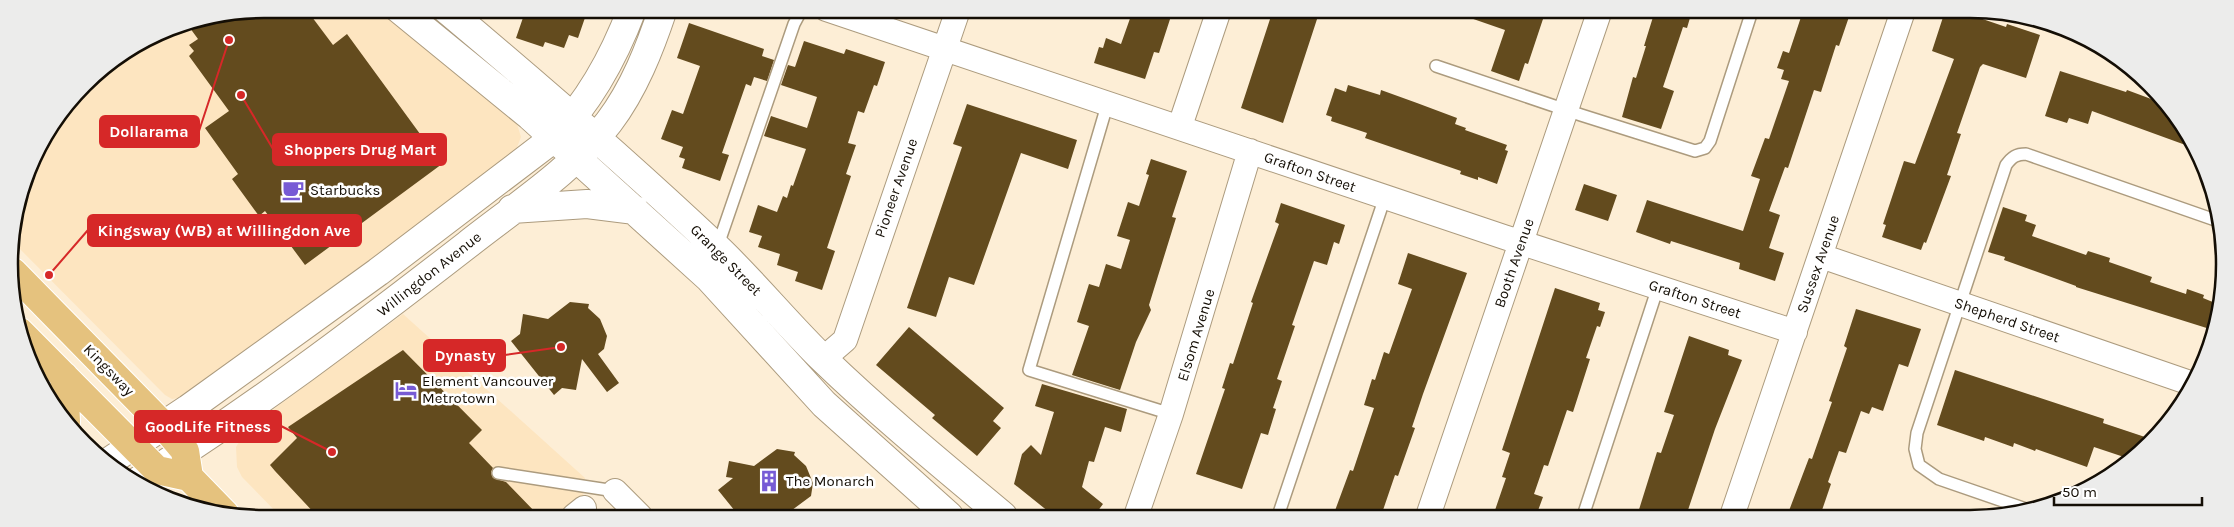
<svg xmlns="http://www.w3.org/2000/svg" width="2234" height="527" viewBox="0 0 2234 527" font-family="Karla,sans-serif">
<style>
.built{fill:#fde5c0}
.building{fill:#634b1e}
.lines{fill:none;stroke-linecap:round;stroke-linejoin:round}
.lane-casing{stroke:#ac9b7e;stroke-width:14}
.street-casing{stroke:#ac9b7e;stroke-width:26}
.secondary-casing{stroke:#ac9b7e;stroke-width:30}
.primary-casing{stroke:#fff;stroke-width:30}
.lane{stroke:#fff;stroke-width:11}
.street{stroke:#fff;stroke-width:24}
.secondary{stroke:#fff;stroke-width:28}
.primary{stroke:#e5c27e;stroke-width:28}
.labels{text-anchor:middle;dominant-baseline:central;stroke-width:5;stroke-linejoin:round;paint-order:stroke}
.street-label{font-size:15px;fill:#140e05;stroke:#fff}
.poi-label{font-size:15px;fill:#140e05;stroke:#fff;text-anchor:start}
.rim{fill:none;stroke:#140e05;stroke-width:2.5}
.leader{fill:none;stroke:#d62828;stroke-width:2}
.callout-dot{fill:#d62828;stroke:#fff;stroke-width:2}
.callout{fill:#d62828;stroke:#d62828;stroke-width:2}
.callout-label{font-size:16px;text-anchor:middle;font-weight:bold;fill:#fff}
</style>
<rect width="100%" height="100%" fill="#fdeed6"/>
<path class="built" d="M264,9h115l138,115 4,13 -7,18 -335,243 -7,1 -7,-4 -154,-155 24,-89 60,-79 71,-44z
M403,314l182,164 -2,19 6,12 7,7h-316l-38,-39 -5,-10 -1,-20 11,-18z"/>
<path class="building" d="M264,9h42l27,36 14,-11 95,130 -137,101 -40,-54 -6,5 -27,-37 6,-5 -33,-46 24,-17 -40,-55 5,-5 -5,-6 9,-6 -11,-15z
M526,9h62l-10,29 -9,-3 -5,13 -19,-6 -2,5 -27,-9z
M1133,10h40l-14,43 -5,-1 -9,27 -51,-16 5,-16 4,1 3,-10 15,6z
M1273,10h47l-37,113 -42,-15z
M1456,10h90l-18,54 -3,-1 -6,18 -28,-10 14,-41 -49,-17z
M1644,11h48l-5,17 -4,-1 -20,60 11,4 -13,38 -39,-12 11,-40 3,1 10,-32h-2l9,-29 -10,-3z
M1803,11h48l-12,35 -3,-1 -15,47 -7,-2 -26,78 -3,-1 -16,44 11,4 -11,33 15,5 -9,28 -36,-12 1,-6 -69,-22 -1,3 -34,-12 11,-32 96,31 17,-52 -9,-3 14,-38 4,1 20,-58 -8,-2 3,-9 -7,-2 6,-17 6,2z
M1945,11h14l47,16 1,-3 33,11 -14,43 -43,-14 -3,3 -23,66 4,1 -14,41 4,1 -25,67 -2,-1 -3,8 -39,-13 4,-12 -3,-1 21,-63 11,3 39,-105 -22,-8z
M689,23l75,26 -2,7 12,4 -7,21 -13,-4 -3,9 -5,-2 -24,69 7,2 -9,26 -38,-13 3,-9 -6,-2 4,-10 -22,-8 11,-29 11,4 17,-48 -23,-8z
M804,41l40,13 2,-5 39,13 -8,24 -3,-1 -10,28 -6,-2 -10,32 8,2 -10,29 5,2 -24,72 8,3 -13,39 -27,-9 3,-9 -21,-7 3,-11 -22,-7 4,-11 -13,-4 9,-27 19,7 6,-16 4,2 4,-13 2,1 13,-37 -42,-13 7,-20 36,12 10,-31 -36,-12 7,-20 7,2z
M2060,71l66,21 1,-2 43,16 21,41 -99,-36 -4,13 -19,-6 -2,5 -22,-7z
M1348,85l32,10 1,-5 36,13 40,15 -2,6 11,4 -1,2 42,15 -2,5 3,1 -11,33 -19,-7v3l-18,-6 1,-3 -96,-33 2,-5 -36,-12 1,-4 -6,-2 9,-27 11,4z
M967,104l110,36 -9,29 -47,-16 -47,132 -25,-8 -13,40 -29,-9 55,-161 -9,-3z
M1151,159l36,12 -15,46 4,1 -27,87 2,5 -15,32 -16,48 -48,-15 17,-49 -12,-4 12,-38 10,3 7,-23 15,5 9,-29 -13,-4 11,-34 11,4 10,-31 -3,-1z
M1584,184l33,11 -9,26 -33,-11z
M1281,203l64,22 -6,19 -5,-2 -7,23 -13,-4 -22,64 3,1 -18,53 5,2 -9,27 3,1 -8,26 -7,-2 -19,56 -46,-15 29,-85 -3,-1 8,-25 3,1 20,-61 -2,-1 28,-78 -4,-2z
M2003,207l24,8 -2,6 11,4 -4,11 54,19 2,-4 22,7 -1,4 43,15 -2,5 36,12 1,-5 17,6 -1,3 17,7 -7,25 -137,-43v-1l-72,-26 1,-3 -17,-5z
M1408,253l59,20 -44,121 -11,33 3,1 -17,48 -3,-1 -14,41h-48l17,-46 3,1 21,-63 -10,-3 8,-26 3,1 9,-28 5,2 23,-65 -14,-5z
M1555,288l45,15 -2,7 7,2 -5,15 -3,-1 -11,32 4,1 -17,53 -6,-2 -19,56 -4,-1 -10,29 9,3 -7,19h-43l13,-38 -4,-1 8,-24 -8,-3z
M570,302l19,2 -1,4 12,11 7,17 -3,13 -6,5 21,29 -12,9 -25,-33 -6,31 -14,-2 -8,7 -43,-54 9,-7 3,-20 25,5z
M1856,309l65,20 -13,38 -9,-3 -16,47 -11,-4 -3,7 -8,-3 -15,42 -7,-2 -11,31 3,2 -11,32h-33l22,-58 3,1 20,-57 -3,-1 18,-53 -3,-2z
M909,327l95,81 -11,13 8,7 -24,28 -45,-38 3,-3 -59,-50z
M1689,336l40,14 -1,5 14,5 -27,69 -29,87h-49l20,-64 4,1 13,-38 -10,-3z
M403,350l79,80 -13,13 24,25 -2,4 2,6 13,4 33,34h-222l-42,-45 -5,-6 27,-27 -9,-11z
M1955,370l149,49 -1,4 45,15 -3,10 -15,11 -36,-12 -7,20 -51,-18 -1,2 -21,-8 -1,4 -28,-10 -1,4 -47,-16z
M1042,384l85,25 -6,23 -16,-5 -11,35 -5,-1 -7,26 21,17 -9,12h-40l-40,-32 8,-30 9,-9 10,10 13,-43 -19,-6z
M777,449l18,3 -1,3 12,11 7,17 -2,13 -27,20h-45l-21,-26 15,-12 -7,-1 3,-16 25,5z"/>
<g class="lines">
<g class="lane-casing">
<path id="lane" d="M1436,66l145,49 114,36 10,-3 5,-7 42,-130
M1108,102l-79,268 142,44
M717,248l77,-224 8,-15
M498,473l117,18
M2026,509l-87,-30 -20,-14 -4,-16 2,-16 89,-268c6,-8 10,-11 20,-11l192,67
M1278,516l107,-319
M1583,516l75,-229"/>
</g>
<g class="street-casing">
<path id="street" d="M826,9l678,228 291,95
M1180,126l39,-116
M1821,256l372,128
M823,359l22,-19 113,-330
M615,491l25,25
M574,516l10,-8
M1136,516l35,-102 79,-263
M1428,516l172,-506
M1732,516l171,-505"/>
</g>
<g class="secondary-casing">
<path id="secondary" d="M399,9l131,107 179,162 115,126 125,112
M446,9c92,77 182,155 270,238 37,35 70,76 107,112 57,55 119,106 180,157
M512,209l75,-5 48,6
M110,461l78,-52 190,-137 176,-134c36,-37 60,-81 78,-129
M135,483c116,-72 225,-155 332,-238 49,-39 104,-73 142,-123 25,-33 41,-74 54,-113"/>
</g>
<g class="primary-casing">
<path id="primary" d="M13,272l150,153 22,26 4,26 36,37
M20,332l137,138 32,7
M64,376l2,46"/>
</g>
<use href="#lane" class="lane"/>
<use href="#street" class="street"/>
<use href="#secondary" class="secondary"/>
<use href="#primary" class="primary"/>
</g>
<defs>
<g id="cafe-bare" transform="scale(1.725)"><path d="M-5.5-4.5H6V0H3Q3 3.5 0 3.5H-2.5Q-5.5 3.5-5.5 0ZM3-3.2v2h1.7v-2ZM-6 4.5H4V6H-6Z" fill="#775bd5" stroke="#fff" stroke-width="2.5" paint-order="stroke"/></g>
<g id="hotel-bare" transform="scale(1.725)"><path d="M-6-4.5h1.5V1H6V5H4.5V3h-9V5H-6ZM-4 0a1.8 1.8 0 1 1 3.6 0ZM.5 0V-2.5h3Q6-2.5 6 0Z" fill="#775bd5" stroke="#fff" stroke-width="2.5" paint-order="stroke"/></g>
<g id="building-bare" transform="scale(1.725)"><path d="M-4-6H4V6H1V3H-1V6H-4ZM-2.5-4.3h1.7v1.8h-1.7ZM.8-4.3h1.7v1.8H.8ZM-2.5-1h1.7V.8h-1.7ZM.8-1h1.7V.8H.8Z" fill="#775bd5" stroke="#fff" stroke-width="2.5" paint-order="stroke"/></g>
</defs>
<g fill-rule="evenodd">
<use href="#cafe-bare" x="293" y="190"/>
<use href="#hotel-bare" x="406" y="390"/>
<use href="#building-bare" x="769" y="481"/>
</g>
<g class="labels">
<g class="street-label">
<text transform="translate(1310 172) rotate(19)">Grafton Street</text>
<text transform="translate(896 188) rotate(-71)">Pioneer Avenue</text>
<text transform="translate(726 260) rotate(45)">Grange Street</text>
<text transform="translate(1514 263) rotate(-71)">Booth Avenue</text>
<text transform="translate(1818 264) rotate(-71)">Sussex Avenue</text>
<text transform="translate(429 274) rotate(-38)">Willingdon Avenue</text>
<text transform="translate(1695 299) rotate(18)">Grafton Street</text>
<text transform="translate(2007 320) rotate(19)">Shepherd Street</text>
<text transform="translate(1196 335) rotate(-73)">Elsom Avenue</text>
<text transform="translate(109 370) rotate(46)">Kingsway</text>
</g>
<g class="poi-label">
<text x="310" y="190">Starbucks</text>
<text x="422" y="381">Element Vancouver<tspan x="422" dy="17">Metrotown</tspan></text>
<text x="786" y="481">The Monarch</text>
</g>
</g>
<path d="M0 0H2234V527H0ZM264 18H1970A246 246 0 0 1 2216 264V264A246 246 0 0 1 1970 510H264A246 246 0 0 1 18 264V264A246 246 0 0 1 264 18Z" fill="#ececeb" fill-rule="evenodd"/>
<path class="rim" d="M264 18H1970A246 246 0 0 1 2216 264V264A246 246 0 0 1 1970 510H264A246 246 0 0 1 18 264V264A246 246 0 0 1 264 18Z"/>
<path class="leader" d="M229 40L199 131M241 95L273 149M49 275L88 230M561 347L505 355M332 452L281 426"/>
<g class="callout-dot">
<circle cx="229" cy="40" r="5"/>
<circle cx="241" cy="95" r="5"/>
<circle cx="49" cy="275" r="5"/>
<circle cx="561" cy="347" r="5"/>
<circle cx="332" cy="452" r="5"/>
</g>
<g class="callout">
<rect x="100" y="116" width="99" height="31" rx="5"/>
<rect x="273" y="134" width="173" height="31" rx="5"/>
<rect x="88" y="215" width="273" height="31" rx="5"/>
<rect x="424" y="340" width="81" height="31" rx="5"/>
<rect x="135" y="411" width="146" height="31" rx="5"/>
</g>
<g class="callout-label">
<text x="149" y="137">Dollarama</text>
<text x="360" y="155">Shoppers Drug Mart</text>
<text x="224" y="236">Kingsway (WB) at Willingdon Ave</text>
<text x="465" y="361">Dynasty</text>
<text x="208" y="432">GoodLife Fitness</text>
</g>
<path d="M2054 497v8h148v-8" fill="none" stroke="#140e05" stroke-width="2.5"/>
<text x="2062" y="497" font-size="15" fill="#140e05" stroke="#ffffff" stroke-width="4" paint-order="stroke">50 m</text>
</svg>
